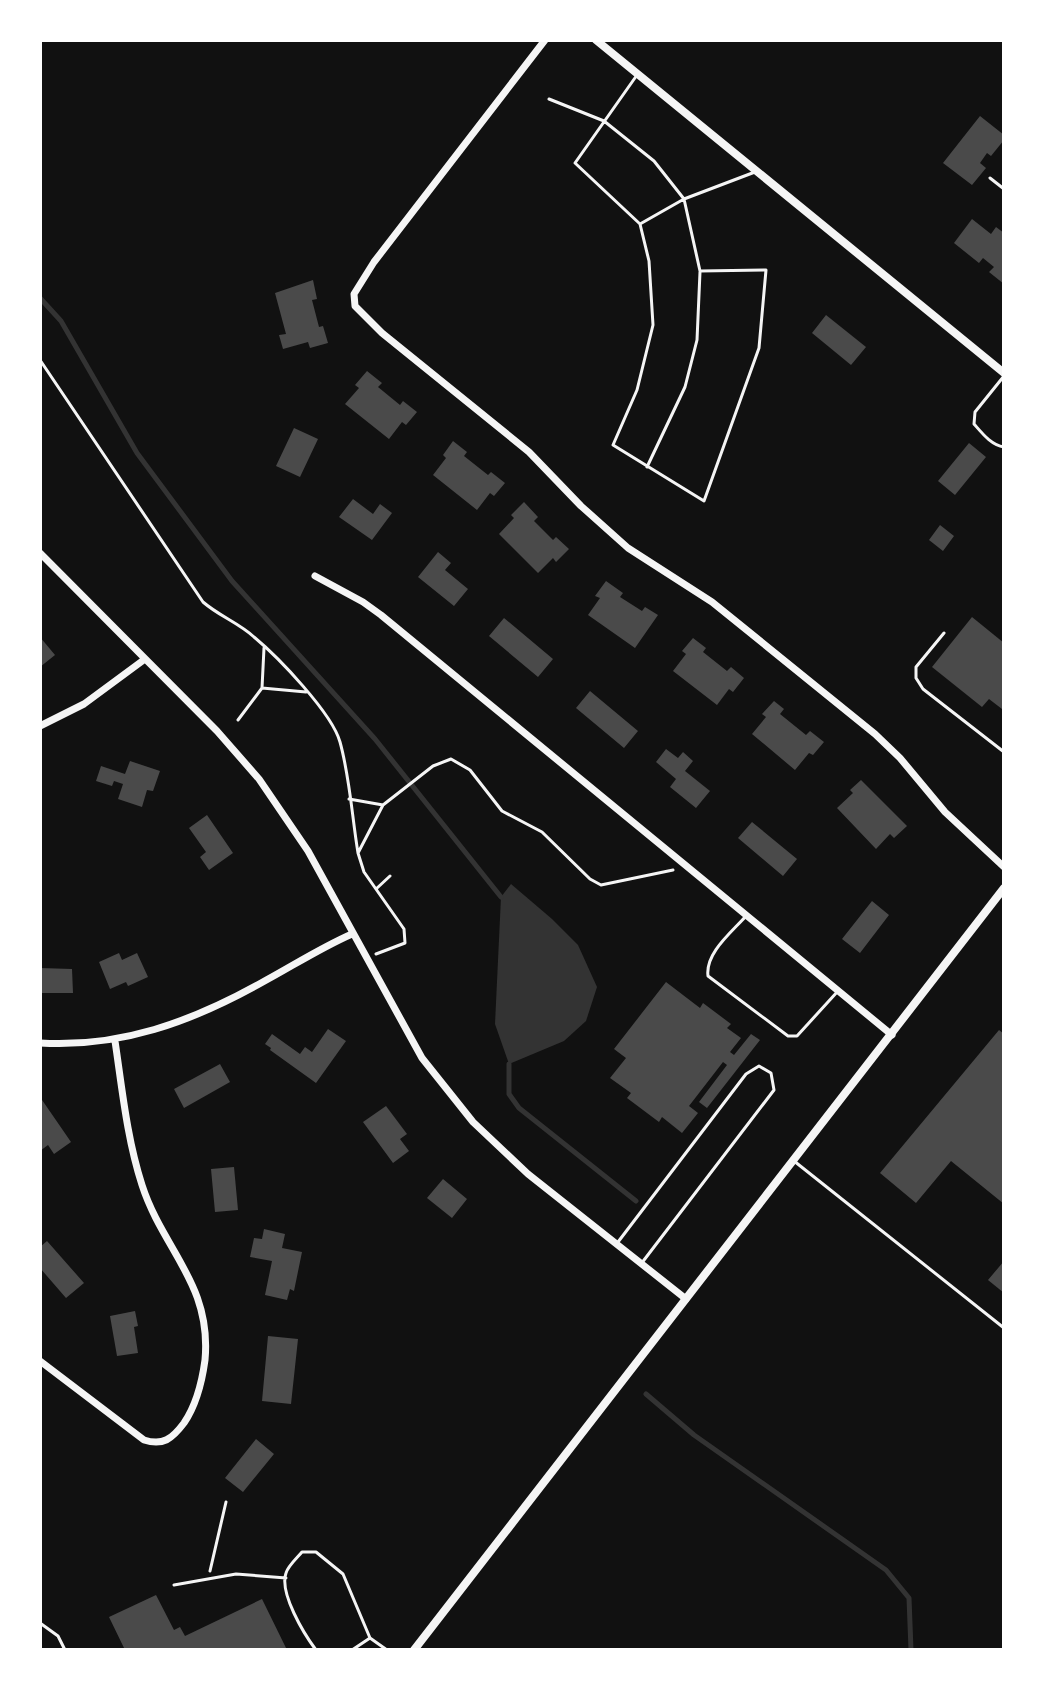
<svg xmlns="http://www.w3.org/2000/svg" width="1044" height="1690" viewBox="0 0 1044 1690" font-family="Spectral,serif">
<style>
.water{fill:#333}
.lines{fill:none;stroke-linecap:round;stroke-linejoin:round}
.stream{stroke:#333;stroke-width:5}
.building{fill:#4a4a4a}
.path{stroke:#f5f5f5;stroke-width:3}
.service{stroke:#f5f5f5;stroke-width:3}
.minor{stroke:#f5f5f5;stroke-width:7}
.tertiary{stroke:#f5f5f5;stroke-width:8}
</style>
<rect width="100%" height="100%" fill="#111"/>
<path class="water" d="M511,884l41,35 26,26 19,42 -11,34 -22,20 -55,23 -14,-40 6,-127z"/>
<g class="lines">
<path class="stream" d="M40,298l21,23 76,132 95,128 143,158 126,158
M509,1064v30l10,14 117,93
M646,1394l48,41 192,135 23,28 2,52"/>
</g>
<path class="building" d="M980,116l24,19v5l-13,16 -4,-3 -7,10 6,5 -14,17 -29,-22z
M972,219l19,15 5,-7 8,6v51l-15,-12 5,-5 -11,-9 -4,5 -25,-20z
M313,280l4,19 -5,1 7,27 4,-1 5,17 -18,5 -2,-6 -25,7 -4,-14 7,-1 -11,-41z
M826,315l40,32 -15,18 -39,-32z
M367,371l15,12 -4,4 22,18 3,-4 14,11 -11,13 -4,-3 -13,17 -44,-35 14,-16 -4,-3z
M294,428l24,11 -18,38 -24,-11z
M453,441l14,11 -3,4 24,19 3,-3 14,11 -11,13 -4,-3 -13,17 -44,-35 13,-17 -3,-3z
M969,443l17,14 -31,38 -17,-14z
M353,499l20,15 7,-10 12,9 -20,27 -33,-23z
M524,502l14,15 -4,4 19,19 3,-3 13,12 -13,13 -3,-4 -15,15 -39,-39 15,-16 -3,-3z
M940,525l14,11 -11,15 -14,-11z
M438,552l13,11 -6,7 23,19 -14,17 -36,-29z
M606,581l17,12 -3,4 22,14 3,-4 13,8 -23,33 -47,-33 12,-17 -5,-2z
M972,617l32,26v63l-2,3 -13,-10 -7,8 -50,-40z
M504,618l49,41 -15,18 -49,-41z
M40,637l15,18 -15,12z
M693,638l13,10 -3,4 24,19 4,-4 13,11 -11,14 -4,-3 -12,16 -44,-34 13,-17 -4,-3z
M590,691l48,40 -14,17 -48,-40z
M774,701l10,8 -4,5 26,21 4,-4 14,11 -11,13 -4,-2 -14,17 -43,-36 14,-17 -4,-3z
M666,749l12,9 5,-6 10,9 -8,10 25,20 -14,17 -26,-21 6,-8 -20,-17z
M130,761l30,10 -7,20 -6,-1 -5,17 -24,-8 5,-15 -9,-3 -2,5 -16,-5 5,-15 24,8z
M861,780l46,46 -13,12 -4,-4 -14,15 -39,-41 16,-15 -3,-3z
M207,815l26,38 -24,17 -9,-13 6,-5 -17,-24z
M752,822l45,37 -14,17 -45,-38z
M872,901l17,14 -29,38 -18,-14z
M119,953l3,7 15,-7 11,24 -20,9 -2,-4 -16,7 -11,-27z
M40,968l32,1 1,24h-33z
M666,982l34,26 3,-5 28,21 -4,4 14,10 -11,14 4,3 17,-21 9,6 -53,68 -8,-6 28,-37 -4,-3 -34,44 9,7 -16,20 -20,-16 -3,5 -32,-24 4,-5 -21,-15 16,-20 -12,-9z
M328,1029l18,12 -30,42 -46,-33 1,-2 -6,-4 7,-10 28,20 5,-7 7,5z
M999,1030l5,4v170l-53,-43 -35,42 -36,-30z
M220,1064l10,18 -46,26 -10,-19z
M40,1097l31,45 -17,12 -6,-9 -8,6z
M386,1106l21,28 -7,5 9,12 -16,12 -30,-41z
M234,1167l4,43 -23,2 -4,-43z
M443,1179l24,20 -15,19 -25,-20z
M264,1229l21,5 -3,14 20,4 -8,39 -4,-2 -3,11 -22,-5 7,-34 -22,-4 4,-19 8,1z
M47,1241l37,42 -18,15 -26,-30v-21z
M1004,1261v32l-16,-13z
M135,1311l3,15 -4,1 4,26 -21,3 -7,-40z
M268,1336l30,3 -7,65 -29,-3z
M256,1439l18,15 -31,38 -18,-14z
M156,1595l18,35 6,-3 5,9 77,-37 25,51h-162l-16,-33z"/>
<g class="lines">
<path class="path" d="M40,360l163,242c16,14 36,21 51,35 24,20 78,76 86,105 10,36 12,75 18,111
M264,648l-2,40 44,4
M238,720l24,-32
M349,799l34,6
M376,889l14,-13
M376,954l29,-11 -1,-14 -40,-57 -6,-19 25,-48 50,-39 18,-7 19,11 32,41 40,21 48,47 11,6 72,-15
M210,1571l16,-69"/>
<path class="service" d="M637,75l-62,88 65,61 9,37 4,64 -16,65 -24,55 91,56 55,-153 7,-78 -66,1 -16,-72 71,-27
M549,99l55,22 50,40 30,38 -44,25
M990,178l14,11
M1004,376l-29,36 -1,12c8,9 17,21 30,23
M647,467l38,-80 12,-47 3,-68
M944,633l-28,34v11l7,11 81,63
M746,916c-14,16 -41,37 -38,60l80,60h9l41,-45
M794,1161l210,167
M618,1242l128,-168 13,-8 12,7 3,17 -133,174
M174,1585l62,-11 50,4
M40,1623l18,13 7,14
M316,1650c-12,-16 -37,-57 -30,-77 2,-7 11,-15 16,-21h14l27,22 27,64 17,12
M352,1650l18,-12"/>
<path class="minor" d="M545,40l-171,222 -20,32 1,12 27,27 147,119 52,54 47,42 84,54 163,132 25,24 45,54 59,55
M40,553l177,178 42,48 49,72 114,207 51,64 55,52 158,125
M315,576l48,26 18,13 511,420
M40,726l44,-22 61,-45
M40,1043c80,5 151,-21 221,-60 30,-16 59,-35 91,-49
M40,1361l104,79c19,6 28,-1 40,-17 13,-19 18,-41 21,-63 7,-76 -42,-110 -63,-175 -15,-46 -20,-97 -27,-144"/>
<path class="tertiary" d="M596,40l408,333
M414,1650l590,-762"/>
</g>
<rect width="1044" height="1690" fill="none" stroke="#ffffff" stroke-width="84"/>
</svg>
